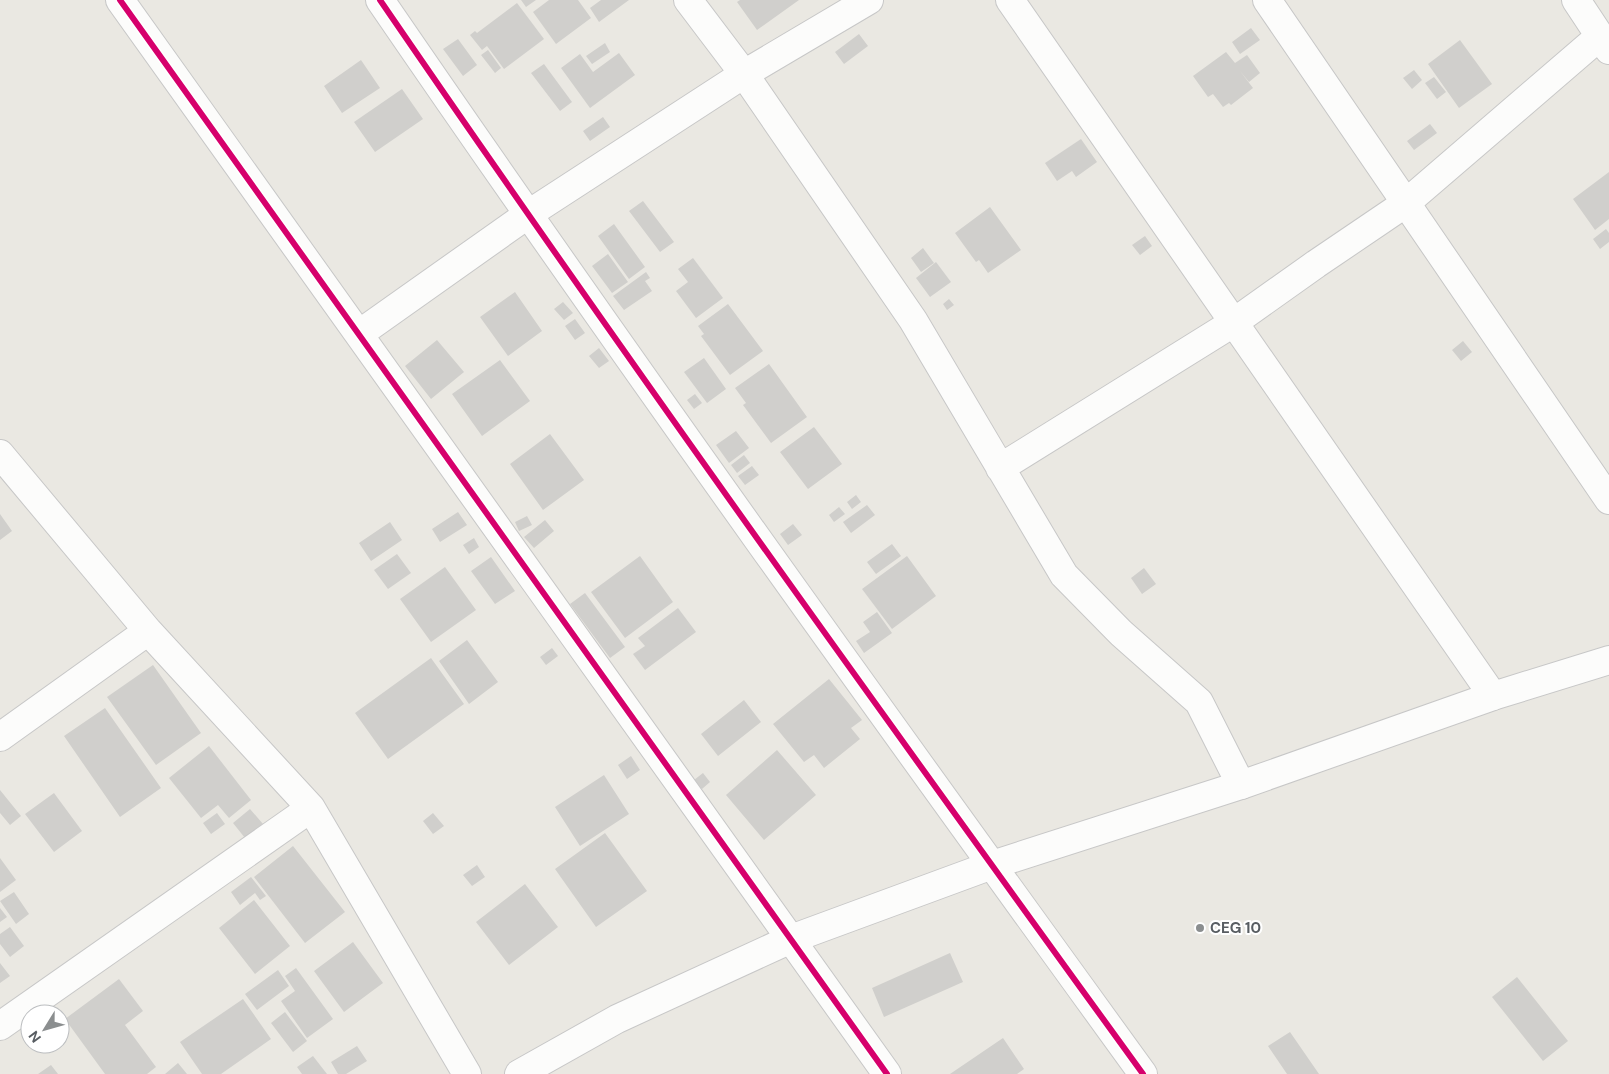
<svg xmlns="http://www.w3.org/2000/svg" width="1609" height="1074" viewBox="0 0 1609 1074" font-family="'DM Sans',sans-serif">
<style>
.building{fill:#d0cfcc}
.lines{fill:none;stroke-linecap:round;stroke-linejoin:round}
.minor-casing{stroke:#c7c7c7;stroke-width:30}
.tertiary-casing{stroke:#c7c7c7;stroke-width:30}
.minor{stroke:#fcfcfb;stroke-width:28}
.tertiary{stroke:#fcfcfb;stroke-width:28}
.cycleway-casing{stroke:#fff;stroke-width:9}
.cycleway{stroke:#d6006c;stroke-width:6}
.poi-dot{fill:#8b8e8f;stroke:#fff;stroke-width:2}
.labels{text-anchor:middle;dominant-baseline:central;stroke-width:4;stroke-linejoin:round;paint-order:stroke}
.poi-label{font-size:15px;font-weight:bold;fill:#585d62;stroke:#fff;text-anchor:start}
</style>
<rect width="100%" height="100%" fill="#eae8e2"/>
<path class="building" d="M521,0h15l-10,7z
M549,0h29l13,18 -35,26 -23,-32z
M601,0h28l-30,22 -9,-14z
M740,0h59l-42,30 -20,-28z
M517,3l27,36 -40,30 -17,-23 -5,4 -12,-15 5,-4 2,2z
M1251,28l9,12 -20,14 -8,-12z
M859,34l9,12 -24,18 -9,-12z
M458,39l19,26 -14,11 -20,-27z
M1460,40l32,44 -33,24 -31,-44z
M605,43l5,9 -18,12 -6,-8z
M488,50l13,18 -6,5 -14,-18z
M1226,52l9,11 12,-8 13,18 -11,9 -9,-11 13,17 -22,17 -2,-2 -6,4 -10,-13 -5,3 -15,-21z
M619,53l16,22 -45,33 -29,-40 19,-14 13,18z
M361,60l19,28 -38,25 -18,-27z
M544,64l28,38 -12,9 -29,-38z
M1414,70l8,10 -10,9 -9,-11z
M1434,77l12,15 -9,7 -12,-16z
M402,89l21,30 -48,33 -21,-30z
M603,117l7,10 -20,14 -7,-10z
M1430,124l7,9 -23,17 -7,-9z
M1081,139l16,23 -21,15 -4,-6 -15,10 -12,-18z
M1609,172v47l-14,11 -22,-31z
M643,201l31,41 -14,10 -31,-41z
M990,207l31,43 -33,23 -9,-13 -3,2 -21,-29z
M614,224l31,43 -16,12 -31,-43z
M1606,229l3,4v9l-9,7 -7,-10z
M1145,236l7,10 -12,9 -8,-10z
M923,248l11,15 -13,9 -10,-14z
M608,254l20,28 -16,11 -20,-27z
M693,258l30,40 -27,20 -20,-27 12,-9 -10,-13z
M936,262l15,20 -21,15 -14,-19z
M646,272l4,6 -5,3 7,10 -28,19 -11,-14z
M515,292l27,39 -34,25 -28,-39z
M949,299l5,6 -7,5 -4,-6z
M563,302l10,11 -9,7 -10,-11z
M728,304l35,47 -33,24 -29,-39 3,-2 -6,-8z
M575,319l10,14 -10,7 -10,-14z
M437,340l27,32 -33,27 -26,-33z
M1463,341l9,11 -11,9 -9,-11z
M599,348l10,13 -10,7 -10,-12z
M704,358l22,31 -19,14 -23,-31z
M500,360l30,41 -48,35 -30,-42z
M769,364l38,53 -36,26 -28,-38 3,-2 -11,-15z
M695,394l7,9 -8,6 -7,-9z
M814,427l28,37 -34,25 -28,-37z
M736,431l13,17 -20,15 -13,-18z
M550,434l34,46 -41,30 -33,-46z
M744,455l6,8 -13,10 -6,-8z
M752,466l7,9 -14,10 -7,-9z
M856,495l5,7 -9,7 -5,-7z
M867,505l8,10 -24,18 -8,-11z
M839,507l6,7 -11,8 -5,-7z
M458,512l9,13 -27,17 -8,-13z
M0,514l12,17 -12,9z
M527,516l5,9 -13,6 -4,-9z
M545,520l9,11 -20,17 -10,-11z
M390,522l12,18 -31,21 -12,-18z
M793,524l9,11 -14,10 -8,-11z
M474,538l5,9 -10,7 -6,-9z
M892,544l9,12 -25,18 -9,-12z
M397,554l14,19 -23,16 -14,-19z
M640,556l33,46 -48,36 -34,-46z
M907,556l29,40 -44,33 -30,-40z
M491,557l24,34 -20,13 -24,-33z
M445,567l31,43 -45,32 -31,-43z
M1144,568l12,16 -14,10 -11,-16z
M585,593l40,54 -15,11 -40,-54z
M678,608l18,24 -51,38 -12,-16 12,-8 -7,-8z
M877,612l15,21 -28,20 -8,-12 14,-9 -7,-10z
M467,640l31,42 -29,22 -30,-43z
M552,648l6,8 -12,9 -6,-8z
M431,658l33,46 -76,55 -33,-46z
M153,665l48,68 -45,32 -49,-68z
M829,679l33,41 -11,8 9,11 -36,29 -10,-13 -10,7 -31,-38z
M744,700l17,22 -43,34 -17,-22z
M105,708l56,80 -41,29 -56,-81z
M209,746l42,54 -22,18 -11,-13 -17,13 -32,-40z
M777,750l39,45 -52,45 -38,-45z
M631,756l9,14 -13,9 -9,-14z
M703,773l7,9 -8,7 -8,-9z
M604,775l25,39 -49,32 -25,-39z
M0,790l21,26 -11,9 -10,-12z
M54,793l28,38 -28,21 -29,-38z
M250,809l13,15 -18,14 -12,-15z
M217,813l8,11 -14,10 -8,-11z
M433,813l11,13 -11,8 -10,-13z
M605,833l42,58 -51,36 -41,-58z
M293,846l52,66 -40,31 -51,-66z
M0,858l16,22 -16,12z
M477,865l8,12 -13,9 -9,-11z
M251,877l15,19 -6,4 -5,-7 -15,12 -9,-13z
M525,884l33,43 -49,38 -33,-43z
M14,892l15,22 -13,10 -16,-23z
M254,900l36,46 -35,28 -36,-46z
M0,908l7,9 -7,5z
M10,927l14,19 -14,11 -10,-13v-10z
M353,942l30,41 -39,29 -30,-41z
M950,953l13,29 -79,35 -12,-29z
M0,963l10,13 -10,7z
M296,968l37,51 -26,19 -26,-37 14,-10 -10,-15z
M278,970l11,16 -32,24 -12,-16z
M1517,977l51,64 -25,20 -51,-64z
M119,979l24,32 -18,14 31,42 -9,7h-42l-40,-55z
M243,999l28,40 -50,35h-19l-22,-32z
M285,1012l22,29 -14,11 -22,-29z
M1290,1032l29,42h-32l-19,-28z
M1003,1038l21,31 -7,5h-67z
M357,1046l10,15 -21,13h-8l-7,-12z
M313,1056l14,18h-25l-5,-7z
M178,1063l9,11h-22z
M51,1065l7,9h-20z"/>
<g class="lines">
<g class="minor-casing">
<path id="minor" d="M120,0l767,1074
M380,0c248,362 505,718 763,1074
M688,0l56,74 169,246 151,255 57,58 78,69 42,83
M1010,0l483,696
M1267,0l342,500
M1576,0l33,50
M359,334l168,-119 217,-141 125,-74
M0,454l148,177 163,177 156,266
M1000,468l233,-145 83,-59 90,-61 194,-167
M0,737l148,-106
M0,1026l311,-218"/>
</g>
<g class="tertiary-casing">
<path id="tertiary" d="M519,1074l98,-55 174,-80 201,-74 249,-80 252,-89 116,-36"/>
</g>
<use href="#minor" class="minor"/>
<use href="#tertiary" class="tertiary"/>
<g class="cycleway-casing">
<path id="cycleway" d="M120,0l767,1074
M380,0c248,362 505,718 763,1074"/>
</g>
<use href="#cycleway" class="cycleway"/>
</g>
<circle class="poi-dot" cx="1200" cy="928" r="5"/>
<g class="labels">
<g class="poi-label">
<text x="1210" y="928">CEG 10</text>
</g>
</g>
<g transform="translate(45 1029) rotate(233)"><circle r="24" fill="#ffffff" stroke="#bcbec0"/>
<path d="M0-4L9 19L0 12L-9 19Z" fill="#8b8e8f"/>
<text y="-8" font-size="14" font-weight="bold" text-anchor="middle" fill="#585d62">N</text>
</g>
</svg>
